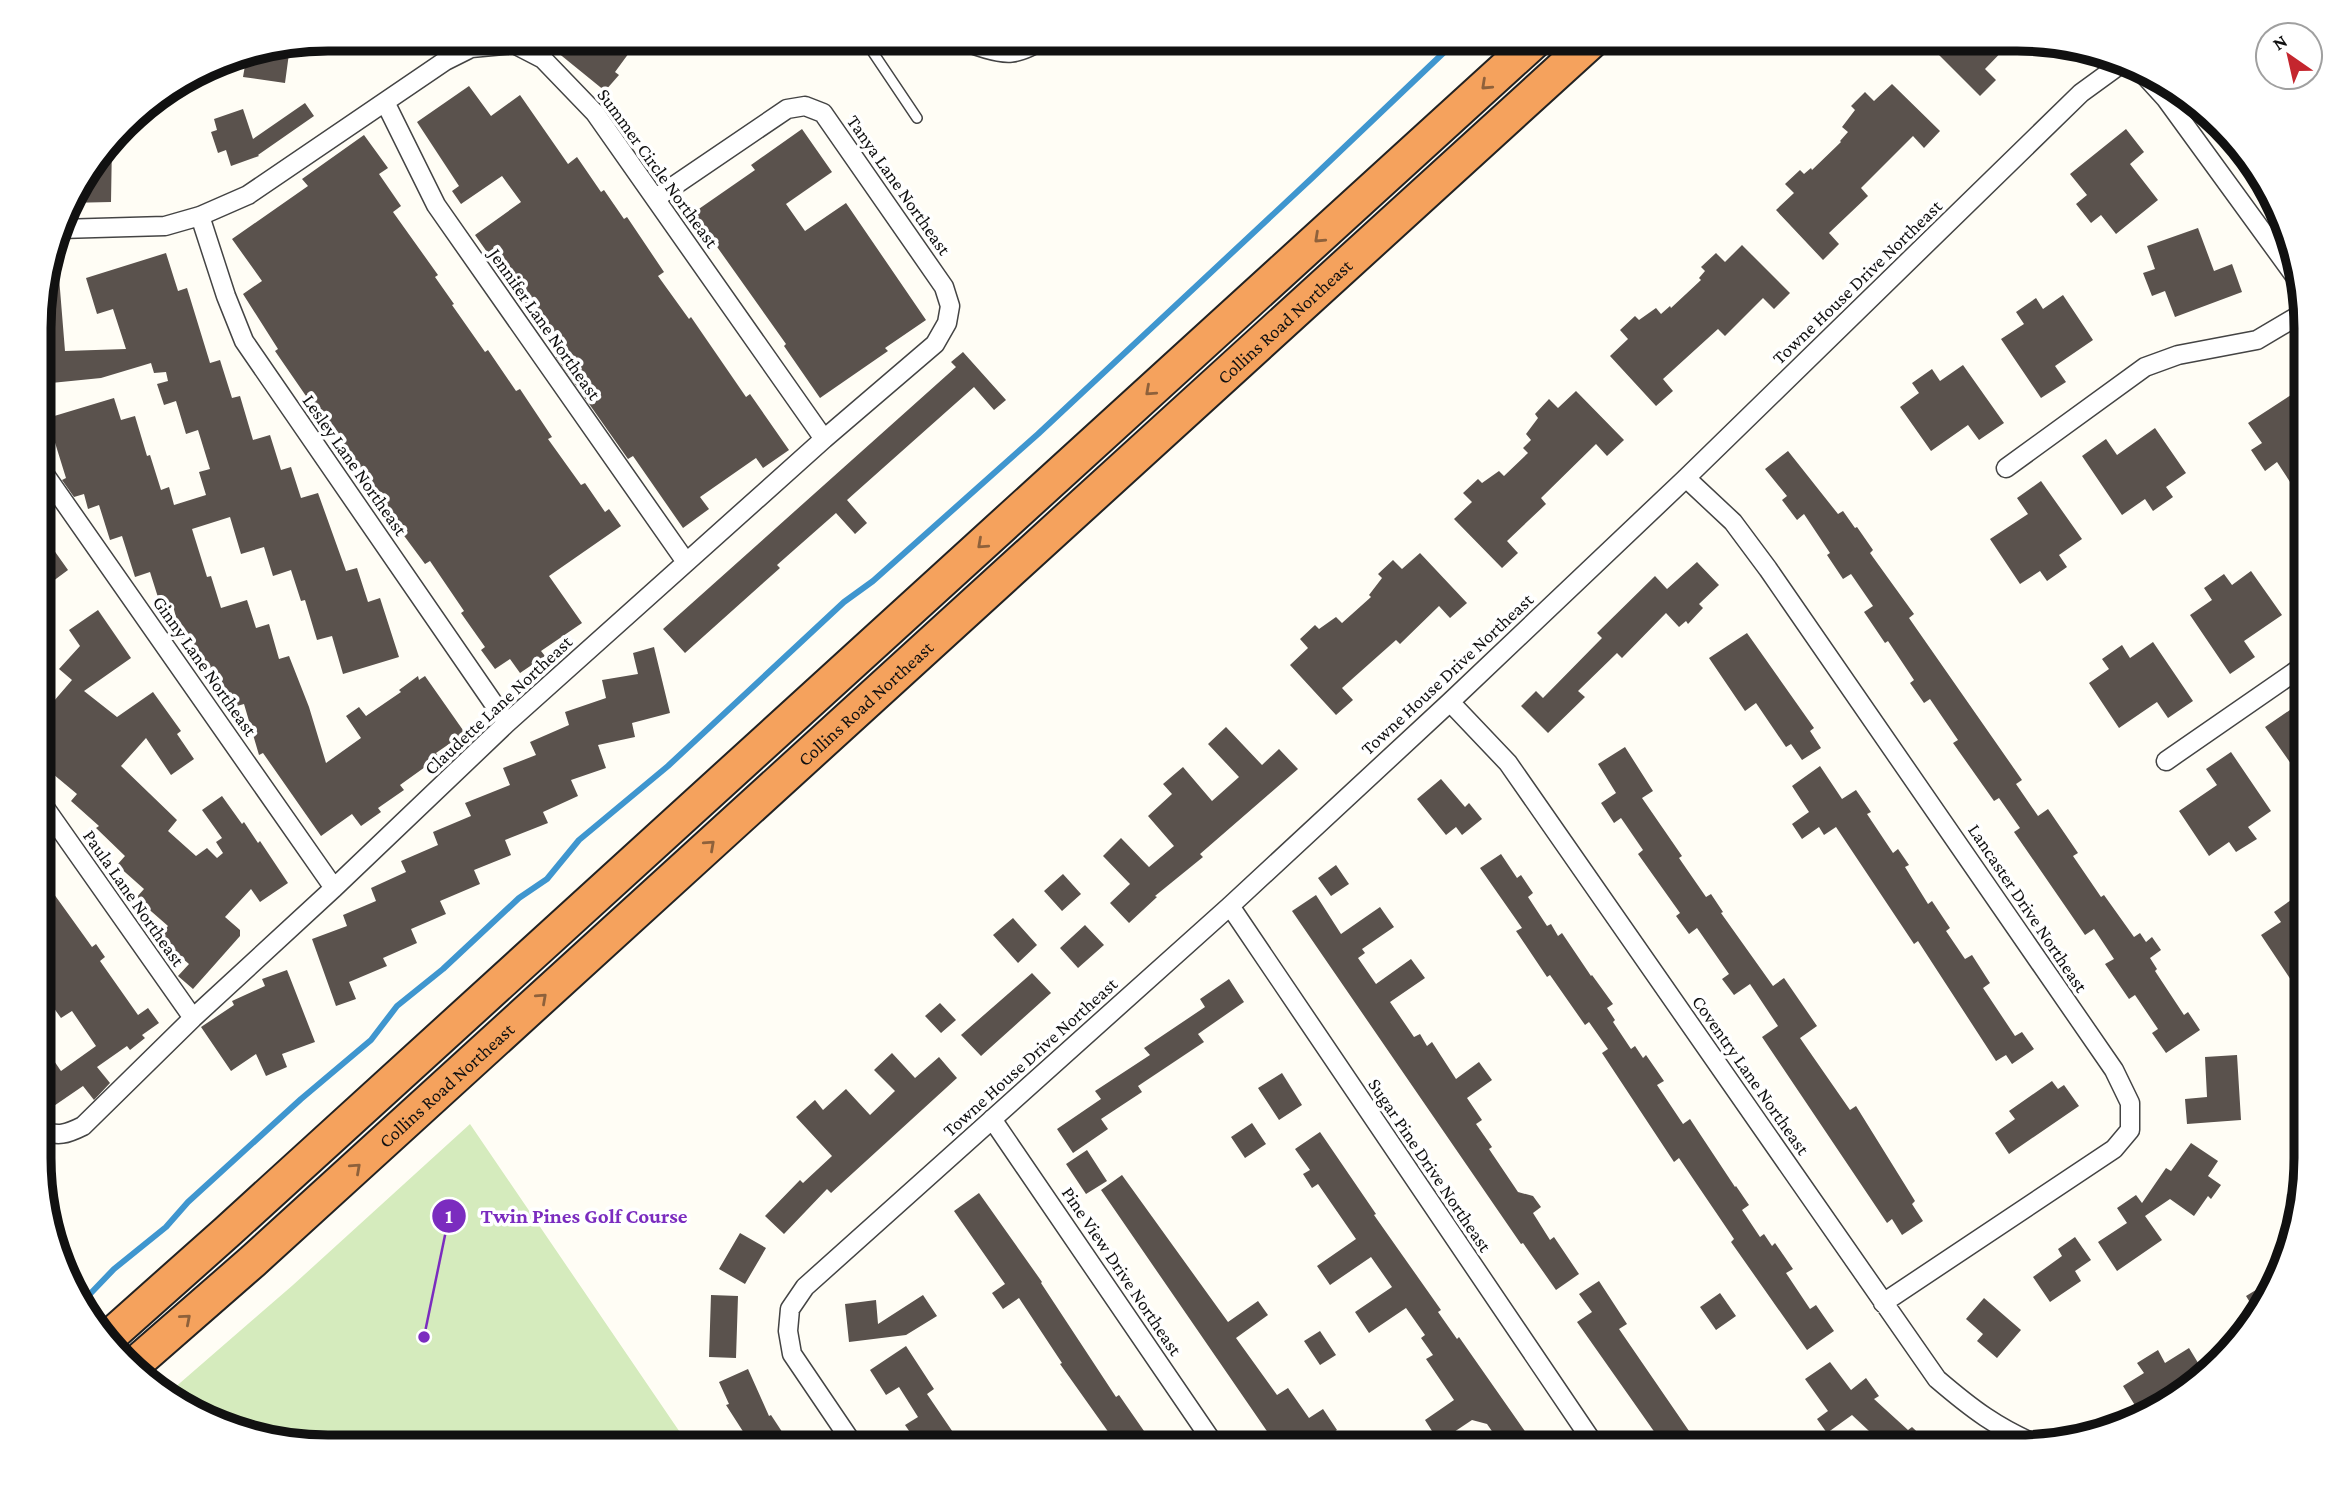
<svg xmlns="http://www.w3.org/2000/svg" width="2345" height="1486" viewBox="0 0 2345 1486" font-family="'Crimson Pro',serif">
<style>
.green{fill:#d5ebbd}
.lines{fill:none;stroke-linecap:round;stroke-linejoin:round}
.stream{stroke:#3f96cf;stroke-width:6}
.building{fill:#5a524d}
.lane-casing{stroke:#444;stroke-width:12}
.street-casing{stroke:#444;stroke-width:21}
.highway-casing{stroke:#222;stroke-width:37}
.lane{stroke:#fff;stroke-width:9}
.street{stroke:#fff;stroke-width:18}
.highway{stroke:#f5a25d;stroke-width:33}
.oneway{stroke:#8e613b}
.labels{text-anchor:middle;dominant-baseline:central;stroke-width:7;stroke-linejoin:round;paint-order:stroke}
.street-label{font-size:19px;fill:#111;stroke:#fff}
.rim{fill:none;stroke:#111;stroke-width:9}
.leader{fill:none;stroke:#7b2cbf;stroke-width:2.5}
.callout-dot{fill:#7b2cbf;stroke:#fff;stroke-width:2.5}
.mark-label{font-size:21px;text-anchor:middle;font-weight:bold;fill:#fff}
.callout-label{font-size:21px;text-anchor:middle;font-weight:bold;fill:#7b2cbf;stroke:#fff;stroke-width:7;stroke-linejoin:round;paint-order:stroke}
</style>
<rect width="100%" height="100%" fill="#fffdf5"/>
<path class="green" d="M470,1124l220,323h-363l-75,-9 -87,-42 128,-111z"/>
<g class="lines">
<path class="stream" d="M90,1294l24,-25 52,-42 22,-25 113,-103 70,-59 26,-34 46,-37 76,-71 28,-19 32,-39 89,-74 176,-164 29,-21 165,-147 274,-256 146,-139"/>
</g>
<path class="building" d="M568,38h72l-25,34 4,3 -14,16 -48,-39z
M1941,38h74l-30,31 11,11 -16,16 -48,-48z
M290,46l-5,37 -42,-6 4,-23z
M1892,84l48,47 -16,17 -11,-12 -52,52 7,8 -39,37 10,11 -16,16 -47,-50 18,-17 -9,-9 15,-14 4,4 7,-6 1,2 29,-28 -1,-1 8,-9 -6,-5 13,-17 -4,-4 14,-14 9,9z
M469,86l22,30 29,-21 48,69 9,-7 24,35 3,-2 20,29 3,-2 37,55 -6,4 31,43 2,-2 55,80 4,-3 39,56 -26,18 -7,-10 -56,39 9,12 -26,19 -50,-72 -5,3 -72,-102 4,-2 -85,-120 46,-33 -19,-26 -41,28 -9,-13 7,-5 -42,-64z
M305,103l9,13 -56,39 1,1 -28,10 -5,-16 -8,3 -7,-21 6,-2 -3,-11 29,-10 10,30z
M802,129l30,43 -46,32 19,27 41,-28 80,117 -41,28 3,3 -68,47 -36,-52 2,-2 -93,-131 62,-43 -4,-5z
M2126,129l18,23 -14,12 28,36 -42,34 -15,-19 -10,8 -15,-19 11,-9 -17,-21z
M364,135l24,33 -9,6 22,32 -8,6 45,63 -3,2 19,27 -2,1 33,47 3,-2 28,41 4,-2 32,48 -4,2 33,46 4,-2 20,29 4,-3 12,17 -72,50 33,47 -41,28 4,5 -25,17 -10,-14 -15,10 -14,-19 4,-3 -24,-34 3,-2 -34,-50 -5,3 -46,-62 -104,-151 3,-2 -35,-55 19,-13 -30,-42 76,-53 -6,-7z
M112,142l-1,60 -44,1 1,-4z
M2198,228l16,43 18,-7 10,28 -67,25 -10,-26 -13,5 -9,-23 12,-4 -8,-23z
M56,240l9,111 61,-2 -13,-40 -16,5 -11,-36 80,-25 12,38 9,-3 23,75 10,-3 12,38 8,-2 13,44 17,-5 11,35 10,-3 10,31 17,-5 28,78 11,-3 11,34 12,-4 19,59 -56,17 -11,-38 -15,4 -12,-40 -4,1 -10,-31 -18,6 -9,-29 -23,7 -11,-37 -38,12 15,48 4,-1 10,32 26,-8 9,28 13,-4 10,35 10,-3 20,51 17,56 35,-25 -15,-22 13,-9 7,9 35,-24 -2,-2 19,-14 1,4 6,-4 40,57 -29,20 3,4 -39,28 4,5 -26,18 3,4 -20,14 -9,-12 -31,22 -58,-83 -4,2 -15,-51 -14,4 -11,-35 -15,5 -13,-42 -9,3 -9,-33 -11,4 -12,-38 -15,5 -13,-41 -12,4 -11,-35 -11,4 -4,-15 -10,3 -12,-17 4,-2 -14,-45 -11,4v-17l73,-22 7,22 14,-4 12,40 3,-1 11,35 8,-3 5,18 32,-10 -7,-23 11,-3 -12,-39 -12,4 -10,-33 -12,4 -7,-21 11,-3 -2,-9 -12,1 -3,-10 -50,15 -60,6v-94z
M1742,245l48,48 -16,16 -11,-11 -38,38 -7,-7 -55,50 10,12 -17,15 -46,-50 18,-17 -8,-9 15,-14 4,4 17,-12 5,6 9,-8 1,2 30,-28 -2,-2 6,-7 -4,-4 15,-14 9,9z
M2063,295l30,45 -38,26 11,16 -25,16 -40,-59 23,-15 -8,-12 20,-14 7,11z
M963,352l43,48 -12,10 -20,-23 -127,113 20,23 -12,11 -19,-21 -59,52 3,3 -95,85 -22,-24 293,-262 -5,-5z
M1963,365l41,58 -25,17 -11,-15 -37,26 -31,-44 19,-14 -7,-10 20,-14 8,12z
M1576,391l48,49 -17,16 -11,-12 -55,54 5,6 -39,37 11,12 -16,15 -48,-49 18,-17 -9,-9 15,-14 4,4 17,-12 5,5 24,-23 -5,-5 8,-8 -5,-6 12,-16 -3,-4 14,-15 9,9z
M2294,393l12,18v65l-14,9 -15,-23 -12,9 -14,-21 11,-7 -14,-20z
M2155,428l31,45 -20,14 7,10 -20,14 -8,-12 -23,16 -40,-59 24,-17 11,16z
M1788,451l50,63 5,-3 12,17 2,-1 16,23 -3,3 44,61 -5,4 113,162 -6,4 22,32 10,-7 30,44 -5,3 28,41 3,-2 30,42 6,-4 6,9 6,-5 9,13 -11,8 7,11 -2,2 29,44 4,-3 12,18 -34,23 -14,-20 6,-4 -23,-34 -6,4 -24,-35 9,-5 -20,-30 -9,6 -71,-103 6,-4 -21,-30 -5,3 -41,-58 5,-3 -28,-41 -6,4 -14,-20 4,-3 -26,-39 -3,2 -21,-31 9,-6 -22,-32 -8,5 -16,-24 3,-2 -26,-39 -7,6 -15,-20 5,-4 -22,-27z
M2041,481l41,58 -23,16 8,12 -20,14 -7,-10 -20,13 -30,-45 38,-25 -11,-16z
M41,532l27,38 -27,20z
M1420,553l47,50 -17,15 -11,-12 -39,38 -4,-4 -54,48 11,12 -17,15 -46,-50 18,-17 -8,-9 15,-14 4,4 17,-12 6,6 29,-26 -2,-2 13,-17 -4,-4 15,-14 9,9z
M1697,562l22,23 -20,19 4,4 -15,16 -2,-3 -7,6 -13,-14 -44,45 -5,-5 -39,38 7,6 -37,36 -27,-27 15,-15 7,7 59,-60 -5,-5 58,-57 12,13z
M2251,571l31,44 -38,26 11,16 -25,17 -40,-59 22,-15 -8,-12 20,-14 8,11z
M98,610l33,48 -47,33 33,26 36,-25 28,39 -4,3 17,25 -23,16 -25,-37 -25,28 56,54 -9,11 28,25 11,-8 10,10 6,-5 -7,-11 6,-4 -20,-28 20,-14 20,28 2,-2 14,21 2,-2 28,42 -28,19 -9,-13 -26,28 15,13v6l-47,53 -15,-13 11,-12 -31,-27 10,-11 -32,-28 8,-9 -27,-24 8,-9 -29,-28 3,-2 -28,-25 6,-7 -36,-30v-48l31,-36 -13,-11 21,-23 -11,-16z
M1747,633l67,95 -4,3 11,17 -19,12 -11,-16 -5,3 -30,-44 -11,8 -36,-53z
M2153,642l40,59 -25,17 -11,-16 -38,26 -30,-45 20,-14 -7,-10 20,-14 8,13z
M654,647l16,66 -38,10 3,14 -37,8 8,23 -35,12 7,16 -35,16 5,11 -43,17 6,15 -37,15 6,14 -40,17 6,13 -35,15 6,14 -34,15 4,8 -38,16 7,17 -20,7 -24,-67 35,-13 -4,-11 33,-14 -5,-13 35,-16 -5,-11 37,-16 -5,-13 38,-16 -6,-13 45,-18 -7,-17 33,-13 -6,-13 39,-17 -4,-13 41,-14 -4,-18 36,-6 -5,-21z
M2290,710l16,22v53l-41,-58z
M1226,727l36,38 17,-16 19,20 -98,85 3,3 -48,39 2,1 -28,26 -19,-20 20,-19 -27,-28 18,-18 28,29 25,-21 -26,-30 24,-22 -9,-10 20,-17 29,34 27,-24 -31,-33z
M1625,747l28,44 -11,7 40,58 -3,2 27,39 5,-3 12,18 -2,1 52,73 11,-8 33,48 -17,12 50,72 6,-4 59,95 -3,3 11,17 -21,14 -10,-16 -5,4 -125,-186 16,-11 -28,-42 -16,11 -12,-16 7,-5 -32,-46 -8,6 -13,-18 4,-3 -42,-59 5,-4 -22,-32 -7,5 -13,-20 15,-10 -18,-29z
M2231,752l40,59 -23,16 9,12 -21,13 -7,-10 -20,14 -30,-45 38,-26 -11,-16z
M1820,766l22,33 14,-9 15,22 -4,2 26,39 5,-4 11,16 -4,2 23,37 4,-3 18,27 -4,3 19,28 7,-4 18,28 -7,5 32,48 7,-4 12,17 -22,15 -6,-9 -10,6 -78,-120 -4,3 -78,-117 -12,8 -5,-8 -17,12 -10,-15 17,-12 -17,-26z
M1441,779l24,28 4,-4 13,16 -20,16 -6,-8 -10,8 -29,-36z
M1501,854l16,24 4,-3 12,18 -5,4 19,29 4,-2 7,12 4,-3 29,43 1,-1 21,29 -6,4 8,12 -2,2 18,27 4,-3 8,12 3,-3 18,26 -7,4 26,39 7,-5 45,68 1,-1 13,19 -7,5 18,27 4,-3 8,12 3,-3 18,26 -7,4 24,36 6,-4 18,26 -27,19 -76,-108 3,-3 -55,-81 -5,4 -72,-109 6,-4 -19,-27 -4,3 -35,-50 -3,2 -31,-46 6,-3 -42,-60z
M1336,865l13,19 -18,12 -13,-18z
M1063,874l18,20 -19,17 -18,-20z
M41,876l51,71 4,-3 9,13 -5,4 38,54 10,-7 11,15 -17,12 3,3 -15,12 -3,-4 -30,21 13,16 -16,17 -11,-14 -35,24 -7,-11v-57l20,29 35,-25 -24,-35 -11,7 -13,-18 -7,4z
M1316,895l25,39 39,-27 14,20 -32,22 3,4 -7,5 18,26 35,-25 14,19 -35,24 24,35 6,-3 7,12 5,-4 24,37 23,-17 13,18 -25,18 15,22 -6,4 16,23 -3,2 29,43 15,4 8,11 -8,6 17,27 4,-3 25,37 -23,16 -33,-47 -2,1 -229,-333z
M2294,898l12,18v54l-15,10 -30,-45 20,-13 -7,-10z
M1013,918l24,27 -19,18 -25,-28z
M1085,925l19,20 -26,23 -18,-20z
M287,970l28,72 -33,12 5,13 -21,9 -10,-22 -25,17 -30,-44 33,-22 -2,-4 33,-15 -3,-7z
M1032,973l19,20 -70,63 -20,-21z
M1229,979l15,23 -46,32 6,8 -66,44 4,6 -41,27 7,10 -35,24 -16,-24 44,-30 -6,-8 55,-36 -6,-7 61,-41 -5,-8z
M940,1003l16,17 -15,13 -16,-17z
M892,1053l23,25 24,-21 18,21 -126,115 -4,-4 -43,45 -19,-18 35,-36 3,3 29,-27 -36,-39 19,-17 8,10 23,-21 24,26 25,-24 -21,-21z
M2237,1055l4,65 -54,4 -2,-25 22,-2 -2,-40z
M1282,1073l20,32 -23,15 -21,-32z
M2052,1081l6,8 6,-4 15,21 -70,48 -14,-21 20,-14 -6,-8z
M1252,1123l14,21 -21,14 -14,-21z
M1320,1132l56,82 -2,1 67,95 -3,2 19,27 2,-2 77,110h-33l-16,-23 -15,-4 -33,22 -14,-22 29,-20 -28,-41 7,-4 -12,-17 4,-3 -19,-27 -37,25 -14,-21 37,-25 -21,-30 -41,28 -13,-19 39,-27 -38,-55 -6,4 -9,-14 7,-4 -15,-21z
M2191,1143l27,18 -10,15 13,9 -10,14 -3,-3 -14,20 -24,-17 -25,17 17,24 -45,31 -19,-29 29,-19 -10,-15 19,-13 6,8 24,-35 5,3z
M1087,1150l20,31 -21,13 -20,-30z
M1122,1175l106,147 30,-21 10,14 -32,23 41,57 11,-7 21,30 14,-9 14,21 -9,6 7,11h-54l-8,-12 -2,2 -170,-247z
M979,1193l63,89 -1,1 75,114 3,-2 25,36 -25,16 -59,-83 2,-1 -43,-65 -16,11 -11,-16 13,-9 -51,-73z
M740,1233l26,15 -21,36 -26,-15z
M2075,1237l16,23 -16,11 6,10 -31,21 -17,-25 29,-21 -4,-7z
M2279,1276l-20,41 -13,-21z
M1599,1281l28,43 -8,5 81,118h-35l-88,-125 15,-10 -13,-18z
M1720,1293l16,23 -20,14 -16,-23z
M711,1295l27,1 -2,62 -27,-1z
M923,1295l14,21 -31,19 -57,7 -4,-38 31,-4 2,24z
M1984,1298l37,32 -24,28 -20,-17 6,-7 -17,-15z
M1320,1331l16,24 -16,10 -16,-24z
M906,1346l28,43 -7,5 36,53h-43l-15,-22 13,-8 -19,-30 -13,8 -16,-25z
M2189,1348l14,23 -41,38 -21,6 -18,-29 21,-13 -7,-10 21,-13 7,13z
M1830,1362l21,28 15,-12 13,18 -5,3 34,31 4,-3 21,20h-47l-34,-32 -25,18 -10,-14 11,-8 -23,-32z
M748,1369l21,47 2,-1 21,32h-39l-27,-42 3,-1 -10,-22z"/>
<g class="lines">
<g class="lane-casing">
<path id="lane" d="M864,39l53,79
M947,39c16,7 47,20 65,18 13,-1 30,-11 41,-18"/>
</g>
<g class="street-casing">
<path id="street" d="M2136,66l30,33 131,180
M385,102l51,103 250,357
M200,216l26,80 18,45 263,382
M60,229l105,-3 35,-10 48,-21 197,-134 26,-13 43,-4 29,15 52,54 229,326
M2006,468l139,-101 33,-12 79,-15 49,-29
M41,469l293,419
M1686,478l47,44 35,47 346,501 16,33v27l-16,19 -231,154
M1450,702l58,61 429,616c35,30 60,49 103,67
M2166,761l140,-97
M41,802l152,216
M1230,906l366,541
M992,1119l224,328
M41,1130c17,7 26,4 42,-4l110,-108 141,-130 173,-165 317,-284 111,-95 12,-21 3,-17 -6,-19 -121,-174 -18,-7 -18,3 -131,89
M855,1447l-63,-93 -4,-23 2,-22 15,-22 425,-381 220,-204 236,-224 395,-385 44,-32"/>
</g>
<g class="highway-casing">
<g id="highway">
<path d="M109,1337l118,-105 1310,-1193"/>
<path id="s1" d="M135,1364l118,-103 1341,-1222"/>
</g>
</g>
<use href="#lane" class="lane"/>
<use href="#street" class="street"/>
<use href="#highway" class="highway"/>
</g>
<defs><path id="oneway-chevron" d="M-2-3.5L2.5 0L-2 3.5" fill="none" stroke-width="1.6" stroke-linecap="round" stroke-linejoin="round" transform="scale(1.75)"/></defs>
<g class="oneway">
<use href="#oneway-chevron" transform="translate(1486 85) rotate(137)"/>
<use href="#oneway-chevron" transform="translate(1319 238) rotate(137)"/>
<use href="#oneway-chevron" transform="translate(1150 391) rotate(138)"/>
<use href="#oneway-chevron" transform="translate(982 544) rotate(138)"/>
<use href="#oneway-chevron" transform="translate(710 845) rotate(-42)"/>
<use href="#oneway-chevron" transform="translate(542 998) rotate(-42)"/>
<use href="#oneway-chevron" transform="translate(356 1168) rotate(-42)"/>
<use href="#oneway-chevron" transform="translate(186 1319) rotate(-41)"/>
</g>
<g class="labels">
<g class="street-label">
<text transform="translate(658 168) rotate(54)">Summer Circle Northeast</text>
<text transform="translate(899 185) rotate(55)">Tanya Lane Northeast</text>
<text transform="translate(1857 282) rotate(-44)">Towne House Drive Northeast</text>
<text stroke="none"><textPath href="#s1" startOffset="1552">Collins Road Northeast</textPath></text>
<text transform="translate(545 324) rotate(55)">Jennifer Lane Northeast</text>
<text transform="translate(355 465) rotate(55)">Lesley Lane Northeast</text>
<text transform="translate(205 666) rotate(55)">Ginny Lane Northeast</text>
<text transform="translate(1447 674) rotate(-43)">Towne House Drive Northeast</text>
<text stroke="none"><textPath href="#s1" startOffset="985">Collins Road Northeast</textPath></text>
<text transform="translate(498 705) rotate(-43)">Claudette Lane Northeast</text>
<text transform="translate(134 898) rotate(55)">Paula Lane Northeast</text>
<text transform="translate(2028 908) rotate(56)">Lancaster Drive Northeast</text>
<text transform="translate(1030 1057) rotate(-42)">Towne House Drive Northeast</text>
<text transform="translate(1751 1075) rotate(55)">Coventry Lane Northeast</text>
<text stroke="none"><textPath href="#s1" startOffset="418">Collins Road Northeast</textPath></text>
<text transform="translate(1430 1165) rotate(56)">Sugar Pine Drive Northeast</text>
<text transform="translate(1122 1271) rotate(56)">Pine View Drive Northeast</text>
</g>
</g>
<path d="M0 0H2345V1486H0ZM328 51H2017A277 277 0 0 1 2294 328V1158A277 277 0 0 1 2017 1435H328A277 277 0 0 1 51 1158V328A277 277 0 0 1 328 51Z" fill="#fff" fill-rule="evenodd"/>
<path class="rim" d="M328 51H2017A277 277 0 0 1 2294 328V1158A277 277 0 0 1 2017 1435H328A277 277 0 0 1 51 1158V328A277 277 0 0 1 328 51Z"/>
<path class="leader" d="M424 1337L449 1216"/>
<g class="callout-dot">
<circle cx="424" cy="1337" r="7"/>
<circle cx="449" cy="1216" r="18"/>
</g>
<g class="mark-label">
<text x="449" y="1223">1</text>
</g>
<g class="callout-label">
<text x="584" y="1223">Twin Pines Golf Course</text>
</g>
<g transform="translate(2289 56) rotate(326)"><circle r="33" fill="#ffffff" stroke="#a0a0a0" stroke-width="2"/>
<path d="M0-5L12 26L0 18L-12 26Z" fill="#c4262e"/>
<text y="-10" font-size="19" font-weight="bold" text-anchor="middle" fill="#111111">N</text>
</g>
</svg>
